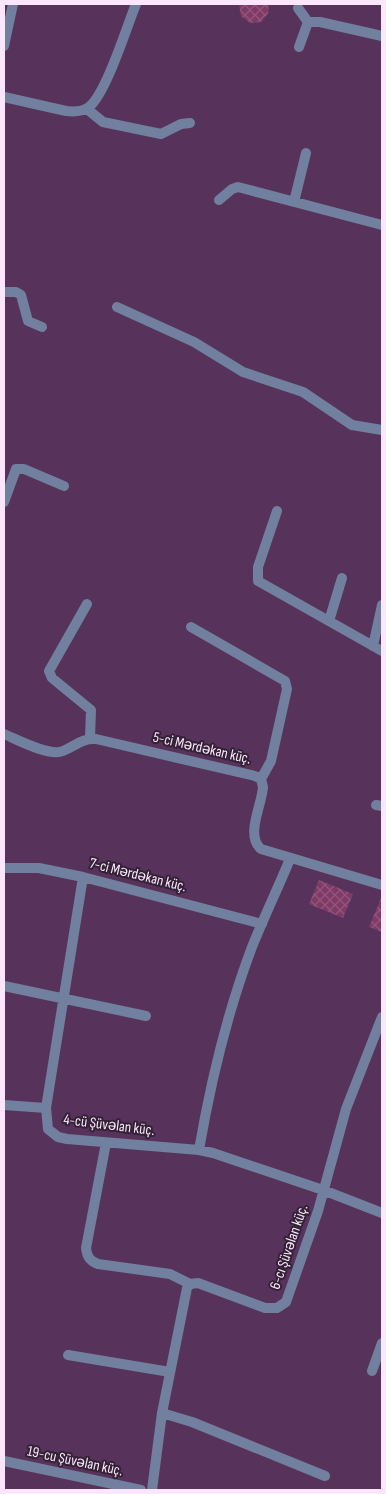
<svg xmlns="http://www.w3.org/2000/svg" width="386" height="1494" viewBox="0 0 386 1494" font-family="'Sofia Sans Condensed',sans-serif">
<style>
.building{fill:url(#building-cross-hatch)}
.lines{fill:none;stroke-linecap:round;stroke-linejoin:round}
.minor{stroke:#70809e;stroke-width:10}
.labels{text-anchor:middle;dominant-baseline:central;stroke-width:4;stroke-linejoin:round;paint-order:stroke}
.street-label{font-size:15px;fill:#fce6fe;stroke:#332235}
</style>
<defs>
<pattern id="building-cross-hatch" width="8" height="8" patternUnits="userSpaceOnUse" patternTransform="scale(1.25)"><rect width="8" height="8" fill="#7f3a66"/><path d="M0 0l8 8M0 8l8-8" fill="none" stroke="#92567d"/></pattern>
</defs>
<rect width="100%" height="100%" fill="#57335c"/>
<path class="building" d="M239,4h30l-1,10 -7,8 -11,1 -9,-7z
M319,880l34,14 -10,24 -34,-14z
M382,896v36l-13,-5z"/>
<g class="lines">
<path class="minor" d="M298,8l10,14
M4,46l9,-42
M299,47l9,-25h12l62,14
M4,97l62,14c8,1 16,1 23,-4 17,-13 38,-81 47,-103
M87,109l16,13 58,12 20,-10 9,-1
M219,200l13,-11 6,-2 144,38
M294,202l12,-49
M4,292h12l5,3 7,26 14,6
M117,307l77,35 49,30 60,20 49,33 30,5
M4,502l12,-33h8l40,17
M277,511l-19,56v14l124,70
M87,604l-38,67 3,7 39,32 -1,28
M329,621l13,-43
M191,627l94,54 2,8 -16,72 -10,18
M373,646l9,-41
M4,734c14,6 46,23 59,17 12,-5 19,-13 33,-12l159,37 6,3 2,8c-1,18 -18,48 -2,62l121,36
M376,805l6,1
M4,868h35l44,9 179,47
M83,877l-37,231 2,21 10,8 9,2 132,11 14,3 110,37 59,23
M4,986l142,30
M4,1105l42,3
M106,1143l-20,105c1,9 4,13 12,16l72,10 20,10
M199,1150c12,-70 28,-137 53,-203 12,-30 26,-59 38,-88
M68,1355l102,17
M372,1371l10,-28
M162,1413l30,9 133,54
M4,1461l137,29
M152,1490l10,-77 25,-125 3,-4 8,-1 67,25h12l9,-6 32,-91 28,-102 36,-92"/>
</g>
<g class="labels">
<g class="street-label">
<text transform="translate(202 748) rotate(13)">5-ci Mərdəkan küç.</text>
<text transform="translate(138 875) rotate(14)">7-ci Mərdəkan küç.</text>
<text transform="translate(109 1125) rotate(7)">4-cü Şüvəlan küç.</text>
<text transform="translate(289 1247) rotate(-71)">6-cı Şüvəlan küç.</text>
<text transform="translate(75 1461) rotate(12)">19-cu Şüvəlan küç.</text>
</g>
</g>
<rect width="386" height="1494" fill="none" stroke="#fce6fe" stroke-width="10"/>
</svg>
